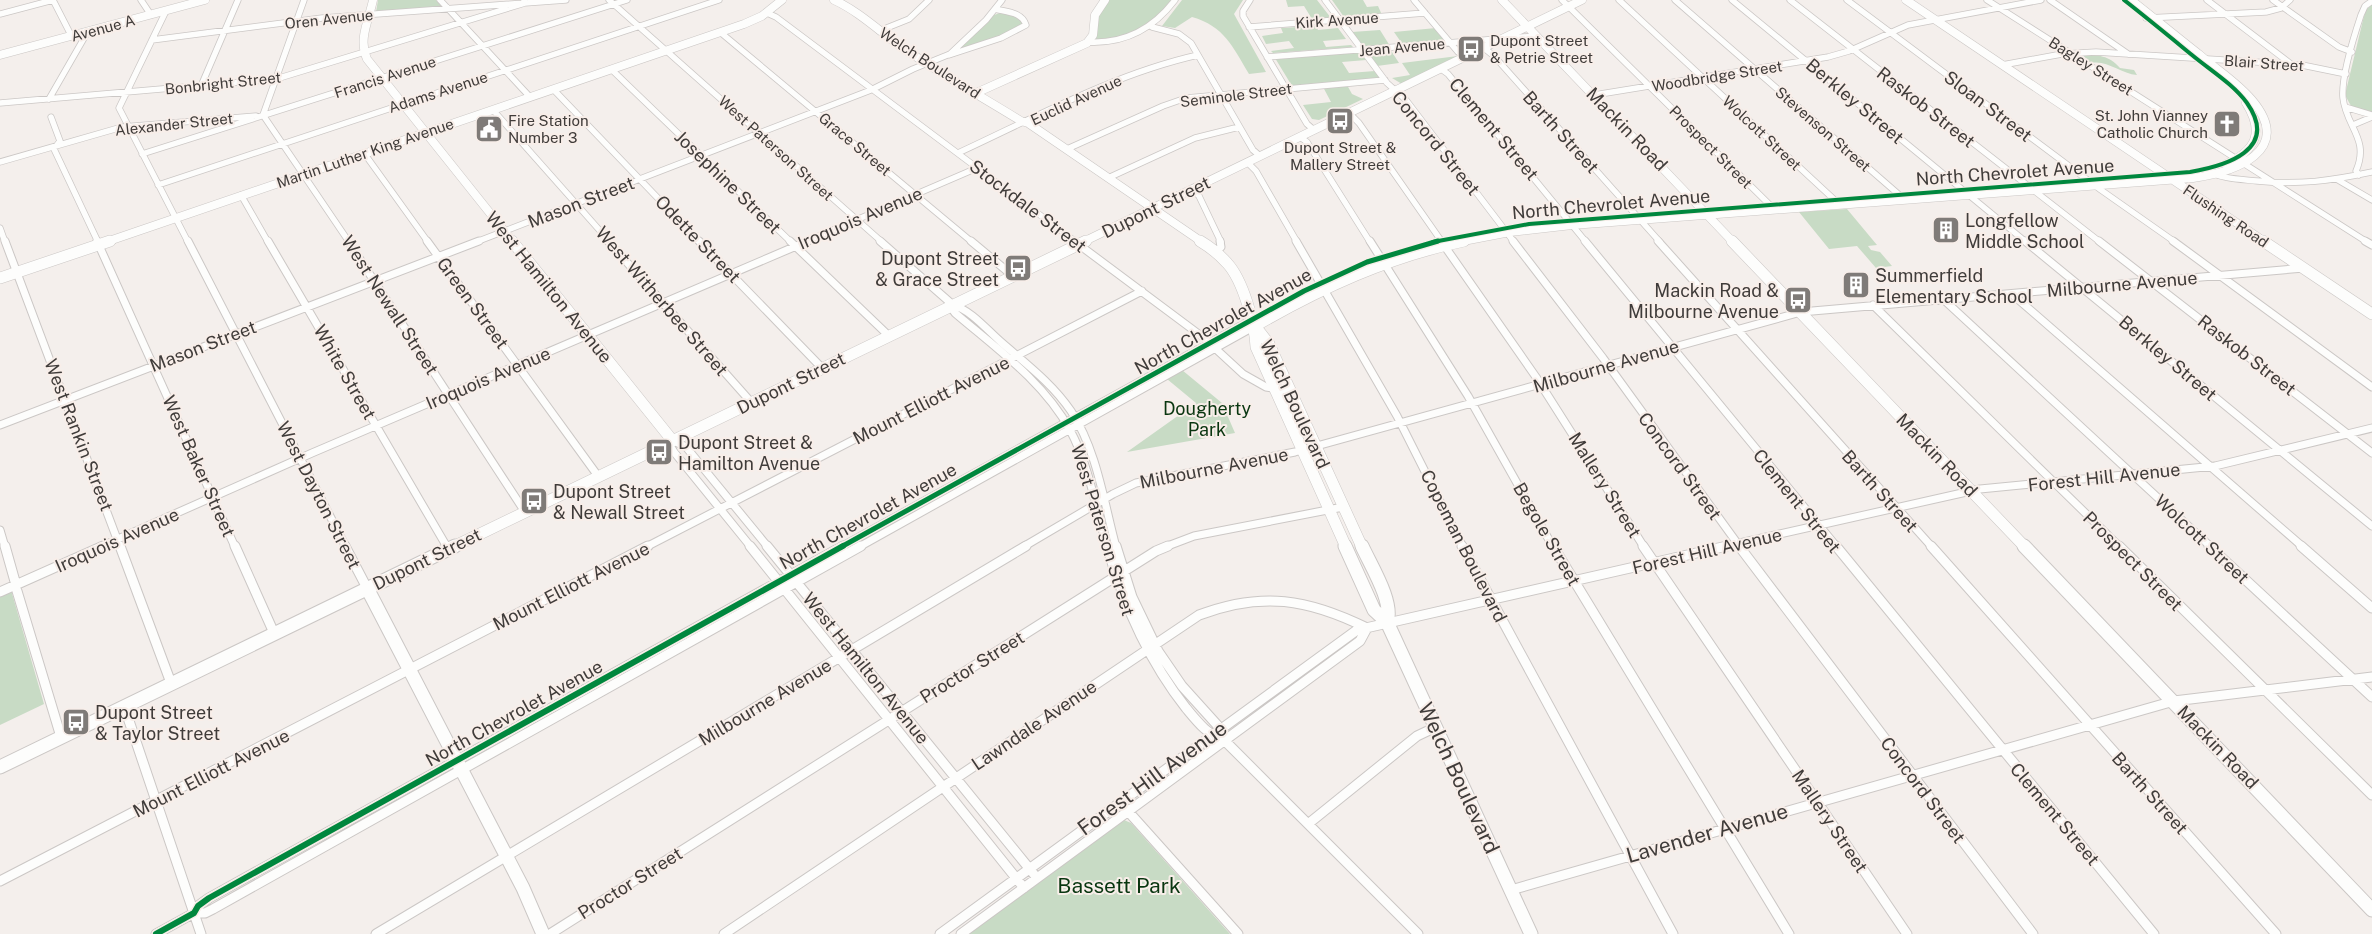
<svg xmlns="http://www.w3.org/2000/svg" width="2372" height="934" viewBox="0 0 2372 934" font-family="'Public Sans',sans-serif">
<style>
.green{fill:#c8dbc5}
.lines{fill:none;stroke-linecap:round;stroke-linejoin:round}
.street-far2-casing{stroke:#cbc7c5;stroke-width:7}
.street-far1-casing{stroke:#cbc7c5;stroke-width:9}
.street-casing{stroke:#cbc7c5;stroke-width:11}
.secondary-far2-casing{stroke:#cbc7c5;stroke-width:9}
.secondary-far1-casing{stroke:#cbc7c5;stroke-width:12}
.secondary-casing{stroke:#cbc7c5;stroke-width:15}
.street-far2{stroke:#fdfdfc;stroke-width:5.5}
.street-far1{stroke:#fdfdfc;stroke-width:7}
.street{stroke:#fdfdfc;stroke-width:9}
.secondary-far2{stroke:#fdfdfc;stroke-width:8}
.secondary-far1{stroke:#fdfdfc;stroke-width:11}
.secondary{stroke:#fdfdfc;stroke-width:13}
.cycleway-far2-casing{stroke:#f8eee9;stroke-width:6}
.cycleway-far1-casing{stroke:#f8eee9;stroke-width:8}
.cycleway-casing{stroke:#f8eee9;stroke-width:9}
.cycleway-far2{stroke:#00873e;stroke-width:4}
.cycleway-far1{stroke:#00873e;stroke-width:5}
.cycleway{stroke:#00873e;stroke-width:6}
.labels{text-anchor:middle;dominant-baseline:central;stroke-width:4;stroke-linejoin:round;paint-order:stroke}
.far-street-label{font-size:15px;fill:#403c3a;stroke:#f8eee9}
.far-poi-label{font-size:15px;fill:#403c3a;stroke:#f8eee9;text-anchor:start}
.street-label{font-size:18px;fill:#403c3a;stroke:#f8eee9}
.poi-label{font-size:18px;fill:#403c3a;stroke:#f8eee9;text-anchor:start}
.park-label{font-size:18px;fill:#093610;stroke:#f8eee9}
.near-street-label{font-size:21px;fill:#403c3a;stroke:#f8eee9}
.near-park-label{font-size:21px;fill:#093610;stroke:#f8eee9}
</style>
<rect width="100%" height="100%" fill="#f4efec"/>
<path class="green" d="M378,0h58l6,7 -66,5z
M1108,0h63c-4,6 -9,13 -14,19 -14,14 -43,21 -62,21l1,-21z
M1182,0h61l-9,14 32,58 -17,2c-16,-27 -25,-48 -57,-57l-17,11 -13,-2z
M1286,0h31l14,18 -19,1 -8,-13 -16,1z
M1332,0h31l4,7 11,-1 4,9 -38,2z
M2372,4v109l-21,-7 -6,-11 18,-75 3,-10z
M1000,13l20,4 3,9 -58,24 -6,-2 35,-33z
M1316,26l2,4 20,-2 8,11 -23,2 3,6 25,-2 2,2 -80,6 -2,-2 23,-3 -5,-7 -23,3 -4,-8 21,-3 -2,-5z
M1436,28l8,11 -2,3 -39,3 -9,-13z
M1380,30l10,16 -26,2 -12,-16z
M1390,49l9,14 -22,3 -10,-13z
M1360,52l6,8 -24,2 7,11 26,-2 6,7 -89,8 -17,-28z
M2082,55c16,0 27,0 38,13l14,2 3,5c-16,-1 -30,-15 -45,-12z
M1458,56l-56,28 -10,-6 18,-3 -8,-12z
M1347,85l5,9 11,5 -44,21 -7,-1 -9,-14 28,-3 -8,-15z
M1847,209l30,36 -9,1 3,4 9,2 12,14 -16,2 -19,-22 -28,3 -30,-37z
M1182,370l40,33 13,30 -108,19 69,-49 -29,-24z
M11,590l33,114 -44,21v-130z
M1124,820l7,3 99,111h-261z"/>
<g class="lines">
<g class="street-far2-casing">
<path id="street-far2" d="M53,0l19,37
M141,0l10,15
M304,0l-41,115 86,127
M440,0l90,97
M609,0l273,242
M1250,0l-7,11v5l64,108 7,6
M1325,0l62,83 19,17 108,142
M1414,0l44,52 8,5
M1562,0l212,209
M1619,0l220,204
M1675,0l229,199
M1732,0l294,242
M1790,0l310,242
M1847,0l254,190 74,52
M1987,0l380,242
M2050,0l78,54
M2207,0l84,64
M2273,0l66,47 13,5
M166,11l-47,97 69,134
M767,13l9,4 300,225
M0,14l53,-14
M2146,18l120,-6 15,-4 9,-8
M1152,27l27,7 12,9 62,107 7,6
M1249,27l176,-14
M879,31l30,-12 20,-19
M720,32l252,210
M152,40l170,-22 244,-18
M1088,42c37,2 65,-13 87,-42
M1484,48l10,8 166,186
M949,55l52,-17 25,-13c-4,-13 -19,-13 -31,-16
M1267,57l270,-21
M2002,65l60,-11 34,-2 206,13 44,9
M611,69l180,173
M1441,69l7,5 138,168
M201,86l37,-86
M553,89l147,153
M1594,95l234,-38 21,-6 59,-26 133,-25
M49,99l38,-66
M0,103l276,-24 249,-76 -1,-3
M2345,107l27,8
M493,110l117,132
M1349,113l10,10 83,119
M51,117l9,24 -6,8 44,93
M2353,125l19,-8
M1300,137l7,5 63,100
M1067,149l96,-43 23,-8 199,-18
M364,153l64,89
M958,153c78,-36 156,-79 240,-98
M142,154l485,-154
M0,162l122,-35 134,-11
M1247,162l9,9 41,71
M2205,170c17,9 33,9 52,11 43,4 73,0 115,-9
M2359,175l-3,-4c14,-32 -10,-44 -13,-73 -2,-21 11,-62 18,-83l4,-9 7,-5
M1108,178l87,-40 44,-11
M2338,180l34,20
M158,185l561,-185
M1192,189l7,7 22,46
M241,195l27,47
M0,228l5,14
M476,242l395,-152 42,-21 37,-15 36,-34 16,-20
M805,242l172,-74"/>
</g>
<g class="street-far1-casing">
<path id="street-far1" d="M5,241l115,306
M97,241l138,306
M188,241l158,306
M268,241l179,306
M348,241l177,271
M427,241l171,235
M608,241l143,161
M699,241l123,127
M790,241l99,95
M880,241l73,64c19,6 33,24 48,37 24,21 51,41 70,69 26,39 33,92 45,136
M971,241l42,35
M1074,241l130,97 39,36 23,13 24,4
M1296,241l101,175 66,131
M1370,241l98,155 85,151
M1441,241l95,136 108,170
M1513,241l90,117 137,189
M1585,241l252,306
M1658,241l274,306
M2025,241l347,285
M2099,241l273,212
M2173,241l199,146
M2365,241l7,4
M1215,251l6,-4 -1,-6
M2012,294l291,253
M1943,299l268,248
M953,305l-1,4 3,4c41,35 89,69 115,117 19,35 26,79 37,117
M1873,305l247,242
M0,425l479,-184
M0,530l5,17
M100,547l212,-94 496,-212
M646,547l496,-256
M751,547l-77,-95 -3,-5 1,-7 14,7 82,100
M841,547l412,-228
M859,547l396,-221
M1023,547l90,-53 23,-11 159,-31 506,-140 503,-44
M1165,547l29,-11 149,-29
M1722,547l258,-58 235,-23 157,-38"/>
</g>
<g class="street-casing">
<path id="street" d="M5,546l11,39
M120,546l51,137
M235,546l39,87
M345,546l22,42
M446,546l2,3
M750,546l274,342
M767,546l270,332
M1107,546c17,59 41,114 79,162 10,12 22,28 38,32l194,194
M1116,546l16,51 26,54 24,35 37,41 5,13
M1462,546l211,388
M1553,546l236,388
M1643,546l264,388
M1739,546l294,388
M1836,546l318,388
M1931,546l345,388
M2119,546l253,249
M2209,546l163,151
M2301,546l71,62
M17,591l44,146
M0,592l103,-46
M124,706l77,228
M1126,809l112,125
M1308,824l109,-88 19,-9
M0,881l648,-335
M1511,890l663,-189 198,-24
M194,913h11l8,-4 648,-363
M156,934l38,-21 4,-7 11,-8 634,-352
M376,934l650,-388
M550,934l606,-383 12,-5
M724,934l475,-319c63,-24 109,-16 168,13
M940,934l417,-304 370,-84
M961,934l399,-293 7,-13"/>
</g>
<g class="secondary-far2-casing">
<path id="secondary-far2" d="M373,0c-4,20 -15,39 -6,59l146,183
M834,0c26,12 46,32 69,48 38,26 79,49 118,73l7,2 174,119
M1502,0l231,242
M1906,0l359,242
M0,55l205,-55
M976,93l111,-50 6,-8 2,-20 10,-15
M2226,164c31,-14 38,-32 20,-61
M106,242l638,-218 18,-8 20,-16
M1083,242l499,-242
M1458,242l52,-10 62,-7 621,-47c42,-6 102,-27 59,-78 -15,-18 -35,-30 -52,-45 -23,-18 -46,-37 -69,-55"/>
</g>
<g class="secondary-far1-casing">
<path id="secondary-far1" d="M512,241l160,199
M1200,241c10,6 19,13 27,22 16,17 28,61 29,84l90,200
M1732,241l293,306
M2263,241l109,73
M0,278l110,-37
M1255,326c66,-38 133,-69 209,-85
M1255,326l14,18 93,203
M453,547l633,-306"/>
</g>
<g class="secondary-casing">
<path id="secondary" d="M1345,546l29,64 13,12 144,312
M1362,546c9,20 32,56 25,76
M2024,546l348,364
M367,588l156,300 20,46
M0,767l455,-221"/>
</g>
<use href="#street-far2" class="street-far2"/>
<use href="#street-far1" class="street-far1"/>
<use href="#street" class="street"/>
<use href="#secondary-far2" class="secondary-far2"/>
<use href="#secondary-far1" class="secondary-far1"/>
<use href="#secondary" class="secondary"/>
<g class="cycleway-far2-casing">
<path id="cycleway-far2" d="M1433,242l96,-18 661,-52c35,-6 90,-22 57,-69 -14,-19 -37,-33 -55,-48 -22,-18 -45,-37 -68,-55"/>
</g>
<g class="cycleway-far1-casing">
<path id="cycleway-far1" d="M841,547l463,-256 63,-29 71,-21"/>
</g>
<g class="cycleway-casing">
<path id="cycleway" d="M156,934l38,-21 4,-7 11,-8 634,-352"/>
</g>
<use href="#cycleway-far2" class="cycleway-far2"/>
<use href="#cycleway-far1" class="cycleway-far1"/>
<use href="#cycleway" class="cycleway"/>
</g>
<defs>
<g id="bus-square" transform="scale(1.4375)"><rect x="-9" y="-9" width="18" height="18" rx="4" fill="#7f7b78" stroke="#f8eee9"/><path d="M-5-6H5V4H4V6H2V4H-2V6H-4V4H-5ZM-3.5-4V0h7V-4ZM-3.5 1.2v1.5H-2V1.2ZM2 1.2v1.5H3.5V1.2Z" fill="#fff"/></g>
<g id="church-square" transform="scale(1.4375)"><rect x="-9" y="-9" width="18" height="18" rx="4" fill="#7f7b78" stroke="#f8eee9"/><path d="M-1.2-6h2.4v3.5h3.3v2.4h-3.3V6h-2.4V-.1h-3.3v-2.4h3.3Z" fill="#fff"/></g>
<g id="civic-square" transform="scale(1.4375)"><rect x="-9" y="-9" width="18" height="18" rx="4" fill="#7f7b78" stroke="#f8eee9"/><path d="M-.6-6.5H3V-4.5H.6V-3L4-1V1h2V6H-6V1h2V-1L-.6-3ZM-1.2 2.5V6h2.4V2.5Z" fill="#fff"/></g>
<g id="building-square" transform="scale(1.4375)"><rect x="-9" y="-9" width="18" height="18" rx="4" fill="#7f7b78" stroke="#f8eee9"/><path d="M-4-6H4V6H1V3H-1V6H-4ZM-2.5-4.3h1.7v1.8h-1.7ZM.8-4.3h1.7v1.8H.8ZM-2.5-1h1.7V.8h-1.7ZM.8-1h1.7V.8H.8Z" fill="#fff"/></g>
</defs>
<g fill-rule="evenodd">
<use href="#bus-square" x="1471" y="49"/>
<use href="#bus-square" x="1340" y="121"/>
<use href="#church-square" x="2227" y="124"/>
<use href="#civic-square" x="489" y="129"/>
<use href="#building-square" x="1946" y="230"/>
<use href="#bus-square" x="1018" y="268"/>
<use href="#building-square" x="1856" y="285"/>
<use href="#bus-square" x="1798" y="300"/>
<use href="#bus-square" x="659" y="452"/>
<use href="#bus-square" x="534" y="501"/>
<use href="#bus-square" x="76" y="722"/>
</g>
<g class="labels">
<g class="far-street-label">
<text transform="translate(329 19) rotate(-6)">Oren Avenue</text>
<text transform="translate(1337 20) rotate(-4)">Kirk Avenue</text>
<text transform="translate(103 28) rotate(-15)">Avenue A</text>
<text transform="translate(1402 47) rotate(-5)">Jean Avenue</text>
<text transform="translate(930 63) rotate(33)">Welch Boulevard</text>
<text transform="translate(2264 63) rotate(4)">Blair Street</text>
<text transform="translate(2091 66) rotate(32)">Bagley Street</text>
<text transform="translate(1717 76) rotate(-9)">Woodbridge Street</text>
<text transform="translate(385 77) rotate(-18)">Francis Avenue</text>
<text transform="translate(223 83) rotate(-6)">Bonbright Street</text>
<text transform="translate(438 92) rotate(-18)">Adams Avenue</text>
<text transform="translate(1236 95) rotate(-7)">Seminole Street</text>
<text transform="translate(1076 100) rotate(-25)">Euclid Avenue</text>
<text transform="translate(174 124) rotate(-6)">Alexander Street</text>
<text transform="translate(1823 129) rotate(41)">Stevenson Street</text>
<text transform="translate(1762 133) rotate(43)">Wolcott Street</text>
<text transform="translate(855 144) rotate(40)">Grace Street</text>
<text transform="translate(1711 147) rotate(45)">Prospect Street</text>
<text transform="translate(776 148) rotate(42)">West Paterson Street</text>
<text transform="translate(365 153) rotate(-19)">Martin Luther King Avenue</text>
<text transform="translate(2226 216) rotate(34)">Flushing Road</text>
</g>
<g class="far-poi-label">
<text x="1490" y="40">Dupont Street<tspan x="1490" dy="17">&amp; Petrie Street</tspan></text>
<text x="2208" y="115" text-anchor="end">St. John Vianney<tspan x="2208" dy="17">Catholic Church</tspan></text>
<text x="508" y="120">Fire Station<tspan x="508" dy="17">Number 3</tspan></text>
<text x="1340" y="147" text-anchor="middle">Dupont Street &amp;<tspan x="1340" dy="17">Mallery Street</tspan></text>
</g>
<g class="street-label">
<text transform="translate(1855 101) rotate(40)">Berkley Street</text>
<text transform="translate(1988 106) rotate(37)">Sloan Street</text>
<text transform="translate(1926 107) rotate(38)">Raskob Street</text>
<text transform="translate(1494 129) rotate(50)">Clement Street</text>
<text transform="translate(1627 129) rotate(46)">Mackin Road</text>
<text transform="translate(1561 132) rotate(48)">Barth Street</text>
<text transform="translate(1436 143) rotate(51)">Concord Street</text>
<text transform="translate(2015 172) rotate(-4)">North Chevrolet Avenue</text>
<text transform="translate(728 182) rotate(44)">Josephine Street</text>
<text transform="translate(581 202) rotate(-21)">Mason Street</text>
<text transform="translate(1611 204) rotate(-5)">North Chevrolet Avenue</text>
<text transform="translate(1028 206) rotate(37)">Stockdale Street</text>
<text transform="translate(1156 207) rotate(-26)">Dupont Street</text>
<text transform="translate(860 218) rotate(-23)">Iroquois Avenue</text>
<text transform="translate(698 239) rotate(46)">Odette Street</text>
<text transform="translate(2122 284) rotate(-5)">Milbourne Avenue</text>
<text transform="translate(549 287) rotate(51)">West Hamilton Avenue</text>
<text transform="translate(662 301) rotate(49)">West Witherbee Street</text>
<text transform="translate(473 303) rotate(54)">Green Street</text>
<text transform="translate(390 305) rotate(57)">West Newall Street</text>
<text transform="translate(1223 321) rotate(-29)">North Chevrolet Avenue</text>
<text transform="translate(203 346) rotate(-21)">Mason Street</text>
<text transform="translate(2247 355) rotate(38)">Raskob Street</text>
<text transform="translate(2168 358) rotate(40)">Berkley Street</text>
<text transform="translate(1606 366) rotate(-16)">Milbourne Avenue</text>
<text transform="translate(345 372) rotate(60)">White Street</text>
<text transform="translate(488 378) rotate(-23)">Iroquois Avenue</text>
<text transform="translate(791 383) rotate(-26)">Dupont Street</text>
<text transform="translate(931 400) rotate(-27)">Mount Elliott Avenue</text>
<text transform="translate(1295 404) rotate(65)">Welch Boulevard</text>
<text transform="translate(79 435) rotate(69)">West Rankin Street</text>
<text transform="translate(1937 455) rotate(46)">Mackin Road</text>
<text transform="translate(199 466) rotate(66)">West Baker Street</text>
<text transform="translate(1680 466) rotate(54)">Concord Street</text>
<text transform="translate(1214 468) rotate(-11)">Milbourne Avenue</text>
<text transform="translate(2104 477) rotate(-6)">Forest Hill Avenue</text>
<text transform="translate(1605 485) rotate(58)">Mallery Street</text>
<text transform="translate(1880 491) rotate(48)">Barth Street</text>
<text transform="translate(319 495) rotate(63)">West Dayton Street</text>
<text transform="translate(1797 501) rotate(51)">Clement Street</text>
<text transform="translate(868 516) rotate(-29)">North Chevrolet Avenue</text>
<text transform="translate(1103 530) rotate(73)">West Paterson Street</text>
<text transform="translate(1547 534) rotate(60)">Begole Street</text>
<text transform="translate(2202 539) rotate(43)">Wolcott Street</text>
<text transform="translate(117 540) rotate(-24)">Iroquois Avenue</text>
<text transform="translate(1464 546) rotate(63)">Copeman Boulevard</text>
<text transform="translate(1707 551) rotate(-13)">Forest Hill Avenue</text>
<text transform="translate(427 559) rotate(-26)">Dupont Street</text>
<text transform="translate(2133 561) rotate(45)">Prospect Street</text>
<text transform="translate(571 586) rotate(-27)">Mount Elliott Avenue</text>
<text transform="translate(972 667) rotate(-32)">Proctor Street</text>
<text transform="translate(866 668) rotate(51)">West Hamilton Avenue</text>
<text transform="translate(765 702) rotate(-31)">Milbourne Avenue</text>
<text transform="translate(514 713) rotate(-29)">North Chevrolet Avenue</text>
<text transform="translate(1034 725) rotate(-34)">Lawndale Avenue</text>
<text transform="translate(2218 747) rotate(46)">Mackin Road</text>
<text transform="translate(211 773) rotate(-27)">Mount Elliott Avenue</text>
<text transform="translate(1923 790) rotate(53)">Concord Street</text>
<text transform="translate(2150 793) rotate(48)">Barth Street</text>
<text transform="translate(2055 814) rotate(50)">Clement Street</text>
<text transform="translate(1830 821) rotate(56)">Mallery Street</text>
<text transform="translate(630 883) rotate(-32)">Proctor Street</text>
</g>
<g class="poi-label">
<text x="1965" y="220">Longfellow<tspan x="1965" dy="21">Middle School</tspan></text>
<text x="999" y="258" text-anchor="end">Dupont Street<tspan x="999" dy="21">&amp; Grace Street</tspan></text>
<text x="1875" y="275">Summerfield<tspan x="1875" dy="21">Elementary School</tspan></text>
<text x="1779" y="290" text-anchor="end">Mackin Road &amp;<tspan x="1779" dy="21">Milbourne Avenue</tspan></text>
<text x="678" y="442">Dupont Street &amp;<tspan x="678" dy="21">Hamilton Avenue</tspan></text>
<text x="553" y="491">Dupont Street<tspan x="553" dy="21">&amp; Newall Street</tspan></text>
<text x="95" y="712">Dupont Street<tspan x="95" dy="21">&amp; Taylor Street</tspan></text>
</g>
<g class="park-label">
<text x="1207" y="408">Dougherty<tspan x="1207" dy="21">Park</tspan></text>
</g>
<g class="near-street-label">
<text transform="translate(1152 778) rotate(-36)">Forest Hill Avenue</text>
<text transform="translate(1459 778) rotate(65)">Welch Boulevard</text>
<text transform="translate(1707 833) rotate(-16)">Lavender Avenue</text>
</g>
<g class="near-park-label">
<text x="1119" y="885">Bassett Park</text>
</g>
</g>
</svg>
